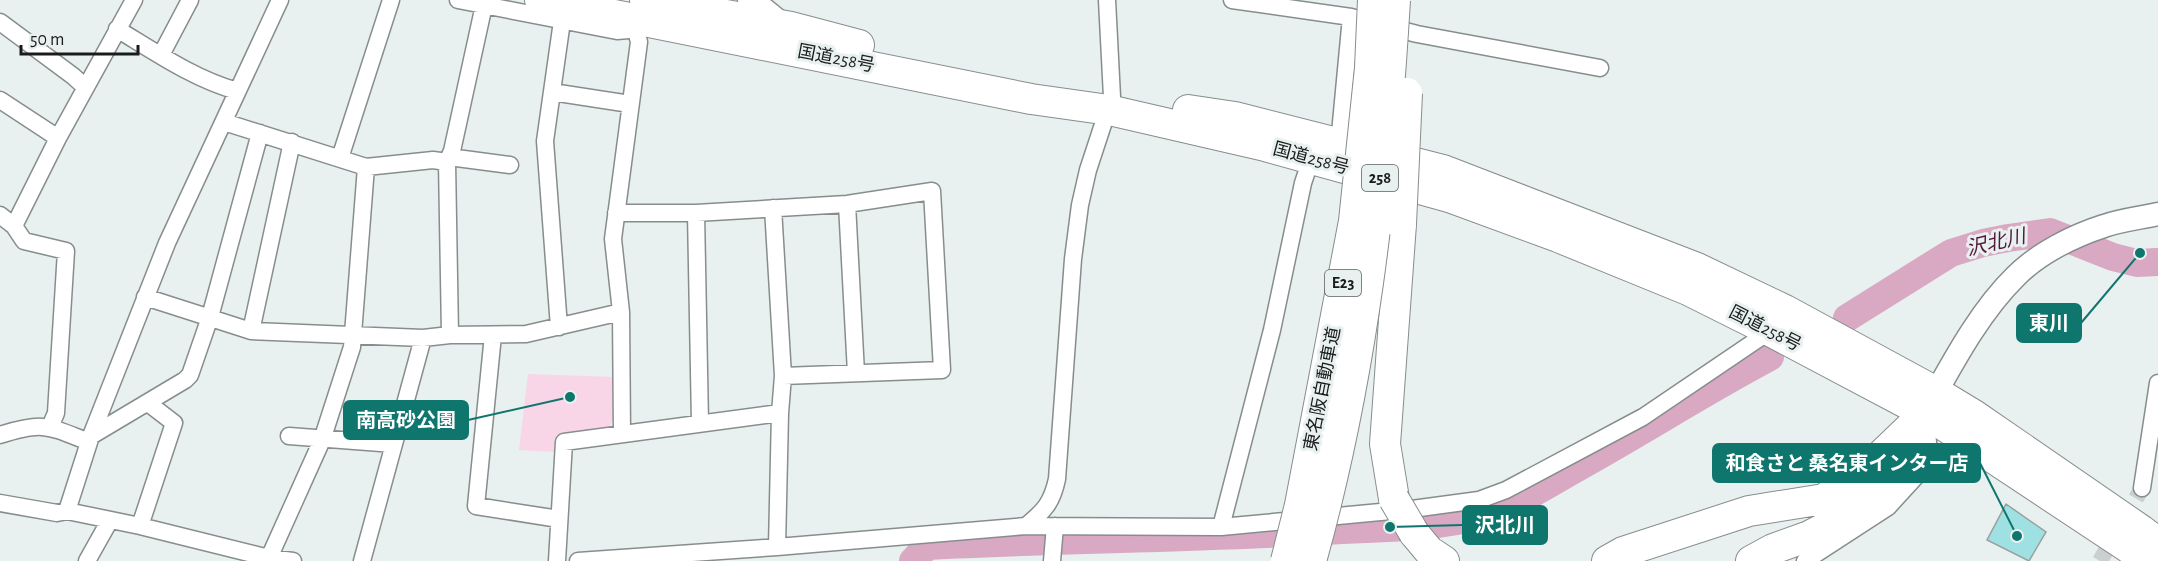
<svg xmlns="http://www.w3.org/2000/svg" width="2158" height="561" viewBox="0 0 2158 561" font-family="'Alegreya Sans','Noto Sans JP',sans-serif">
<style>
.green{fill:#f9d5e8}
.lines{fill:none;stroke-linecap:round;stroke-linejoin:round}
.stream{stroke:#d9a9c3;stroke-width:4.5}
.river{stroke:#d9a9c3;stroke-width:28}
.building{fill:#9fe0e2;stroke:#9aa0a0;stroke-width:1.5}
.street-tunnel{stroke:#cad0d0;stroke-width:16;stroke-dasharray:16 8;stroke-linecap:butt}
.street-casing{stroke:#878d8d;stroke-width:19}
.secondary-casing{stroke:#878d8d;stroke-width:25}
.highway-casing{stroke:#878d8d;stroke-width:32}
.street{stroke:#fff;stroke-width:16}
.secondary{stroke:#fff;stroke-width:22}
.highway{stroke:#fff;stroke-width:30}
.highway-bridge-casing{stroke:#878d8d;stroke-width:32;stroke-linecap:butt}
.highway-bridge{stroke:#fff;stroke-width:30}
.labels{text-anchor:middle;dominant-baseline:central;stroke-width:6;stroke-linejoin:round;paint-order:stroke}
.shield{fill:#e9f0f0;stroke:#585c5c;stroke-width:1.5}
.shield-label{font-size:16px;font-weight:bold;fill:#1a1c1c}
.street-label{font-size:18px;fill:#1a1c1c;stroke:#e9f0f0}
.water-label{font-size:20px;font-style:italic;fill:#52193d;stroke:#e9f0f0}
.leader{fill:none;stroke:#0f766e;stroke-width:2}
.callout-dot{fill:#0f766e;stroke:#e9f0f0;stroke-width:2}
.callout{fill:#0f766e;stroke:#0f766e;stroke-width:2}
.callout-label{font-size:20px;text-anchor:middle;font-weight:bold;fill:#fff}
</style>
<rect width="100%" height="100%" fill="#e9f0f0"/>
<path class="green" d="M528,374l87,3 1,40 -8,11 -52,7 -1,17 -36,-2z"/>
<g class="lines">
<path class="stream" d="M2113,257l8,-7 19,3 18,-3"/>
<path class="river" d="M1847,318l104,-65 32,-10 25,-5 42,-6 63,25 24,6 21,-1
M913,561l14,-15c133,-7 266,-7 399,-15 57,-4 121,-1 175,-22 26,-11 51,-27 76,-41 65,-36 127,-76 193,-111"/>
</g>
<path class="building" d="M2006,504l40,28 -17,29 -42,-21z"/>
<g class="lines">
<path class="street-tunnel" d="M2100,561l42,-73"/>
<g class="street-casing">
<path id="street" d="M458,0l159,31 23,-2
M746,0l20,7 16,13
M1232,0l119,17 66,17 183,34
M0,22l73,54 12,11
M117,29c38,23 77,50 120,62
M161,55l29,-55
M552,92l78,12
M0,100l58,38 76,-138
M224,122l142,45
M1339,144l12,-127
M449,157l61,8
M340,158l51,-158
M447,162l5,-11 32,-146
M847,204l9,169
M773,208l10,168 -3,37 -3,134
M616,213h80l151,-9 85,-13 10,179 -159,6
M696,213l4,210
M0,215l14,11 10,15 42,10 -10,162 -6,14
M14,226l44,-88
M145,297l106,34 172,7 27,-3 76,-1 95,-22
M559,327l-14,-186 17,-120
M251,331l41,-189
M493,335l-17,171 83,13
M622,434l-1,-122 -8,-73 26,-197 -3,-12
M0,435c44,-14 48,-9 89,7
M91,436l94,-56 5,-5 20,-58 50,-184
M289,436l105,8
M2142,488l16,-105
M0,503l57,10 10,-2 73,15 129,32 24,3
M67,511l24,-75 76,-193 113,-243
M140,526l34,-103 -26,-20
M1026,526c18,-15 26,-23 31,-47l16,-220 7,-54 8,-35 24,-73 -5,-97
M1221,527l51,-197 31,-147 8,-24
M269,558l53,-118 30,-93 14,-180 67,-7 14,2 3,173
M87,561l23,-41
M362,561l61,-223
M557,561l7,-119 216,-29
M578,561l199,-14 249,-21 195,1 191,-18 67,-9 27,-10 137,-73 127,-86
M1052,561l3,-35
M1805,561l83,-54 42,-46 -4,-38"/>
</g>
<g class="secondary-casing">
<path id="secondary" d="M1929,405c24,-43 51,-94 87,-129 23,-23 57,-40 88,-50 17,-6 36,-8 54,-12"/>
</g>
<g class="highway-casing">
<path id="highway" d="M540,0l491,99 78,11 156,36 184,51 109,40 130,53 82,41 155,82 204,135 15,13
M645,0l146,27 68,18
M1188,110l47,7 208,53 254,98 88,42 151,82 38,23 167,115 17,13
M1394,499l-9,-55 16,-220
M1414,533l15,18 15,10
M1607,561l16,-9 126,-41 75,-12 50,-37 51,-49
M1751,561l22,-12 36,-13 37,-19 30,-24 32,-37 10,-26"/>
</g>
<use href="#street" class="street"/>
<use href="#secondary" class="secondary"/>
<use href="#highway" class="highway"/>
<g class="highway-bridge-casing">
<path id="highway-bridge" d="M1401,224l6,-131
M1394,499l20,34
M1286,561l14,-56 54,-284 16,-153 3,-68
M1311,561c51,-182 73,-373 84,-561"/>
</g>
<use href="#highway-bridge" class="highway-bridge"/>
</g>
<g class="labels">
<g class="shield">
<rect x="1362" y="165" width="36" height="26" rx="4.5"/>
<rect x="1325" y="270" width="36" height="26" rx="4.5"/>
</g>
<g class="shield-label">
<text x="1380" y="178">258</text>
<text x="1343" y="283">E23</text>
</g>
<g class="street-label">
<text transform="translate(836 59) rotate(11)">国道258号</text>
<text transform="translate(1311 159) rotate(15)">国道258号</text>
<text transform="translate(1765 329) rotate(27)">国道258号</text>
<text transform="translate(1323 389) rotate(-79)">東名阪自動車道</text>
</g>
<g class="water-label">
<text transform="translate(1996 243) rotate(-13)">沢北川</text>
</g>
</g>
<path class="leader" d="M2140 253L2081 323M570 397L468 420M2017 536L1980 463M1390 527L1463 525"/>
<g class="callout-dot">
<circle cx="2140" cy="253" r="6"/>
<circle cx="570" cy="397" r="6"/>
<circle cx="2017" cy="536" r="6"/>
<circle cx="1390" cy="527" r="6"/>
</g>
<g class="callout">
<rect x="2017" y="304" width="64" height="38" rx="6"/>
<rect x="344" y="401" width="124" height="38" rx="6"/>
<rect x="1713" y="444" width="267" height="38" rx="6"/>
<rect x="1463" y="506" width="84" height="38" rx="6"/>
</g>
<g class="callout-label">
<text x="2049" y="330">東川</text>
<text x="406" y="427">南高砂公園</text>
<text x="1847" y="470">和食さと 桑名東インター店</text>
<text x="1505" y="532">沢北川</text>
</g>
<path d="M21 45v9h117v-9" fill="none" stroke="#1a1c1c" stroke-width="3"/>
<text x="30" y="45" font-size="18" fill="#1a1c1c" stroke="#e9f0f0" stroke-width="4.5" paint-order="stroke">50 m</text>
</svg>
